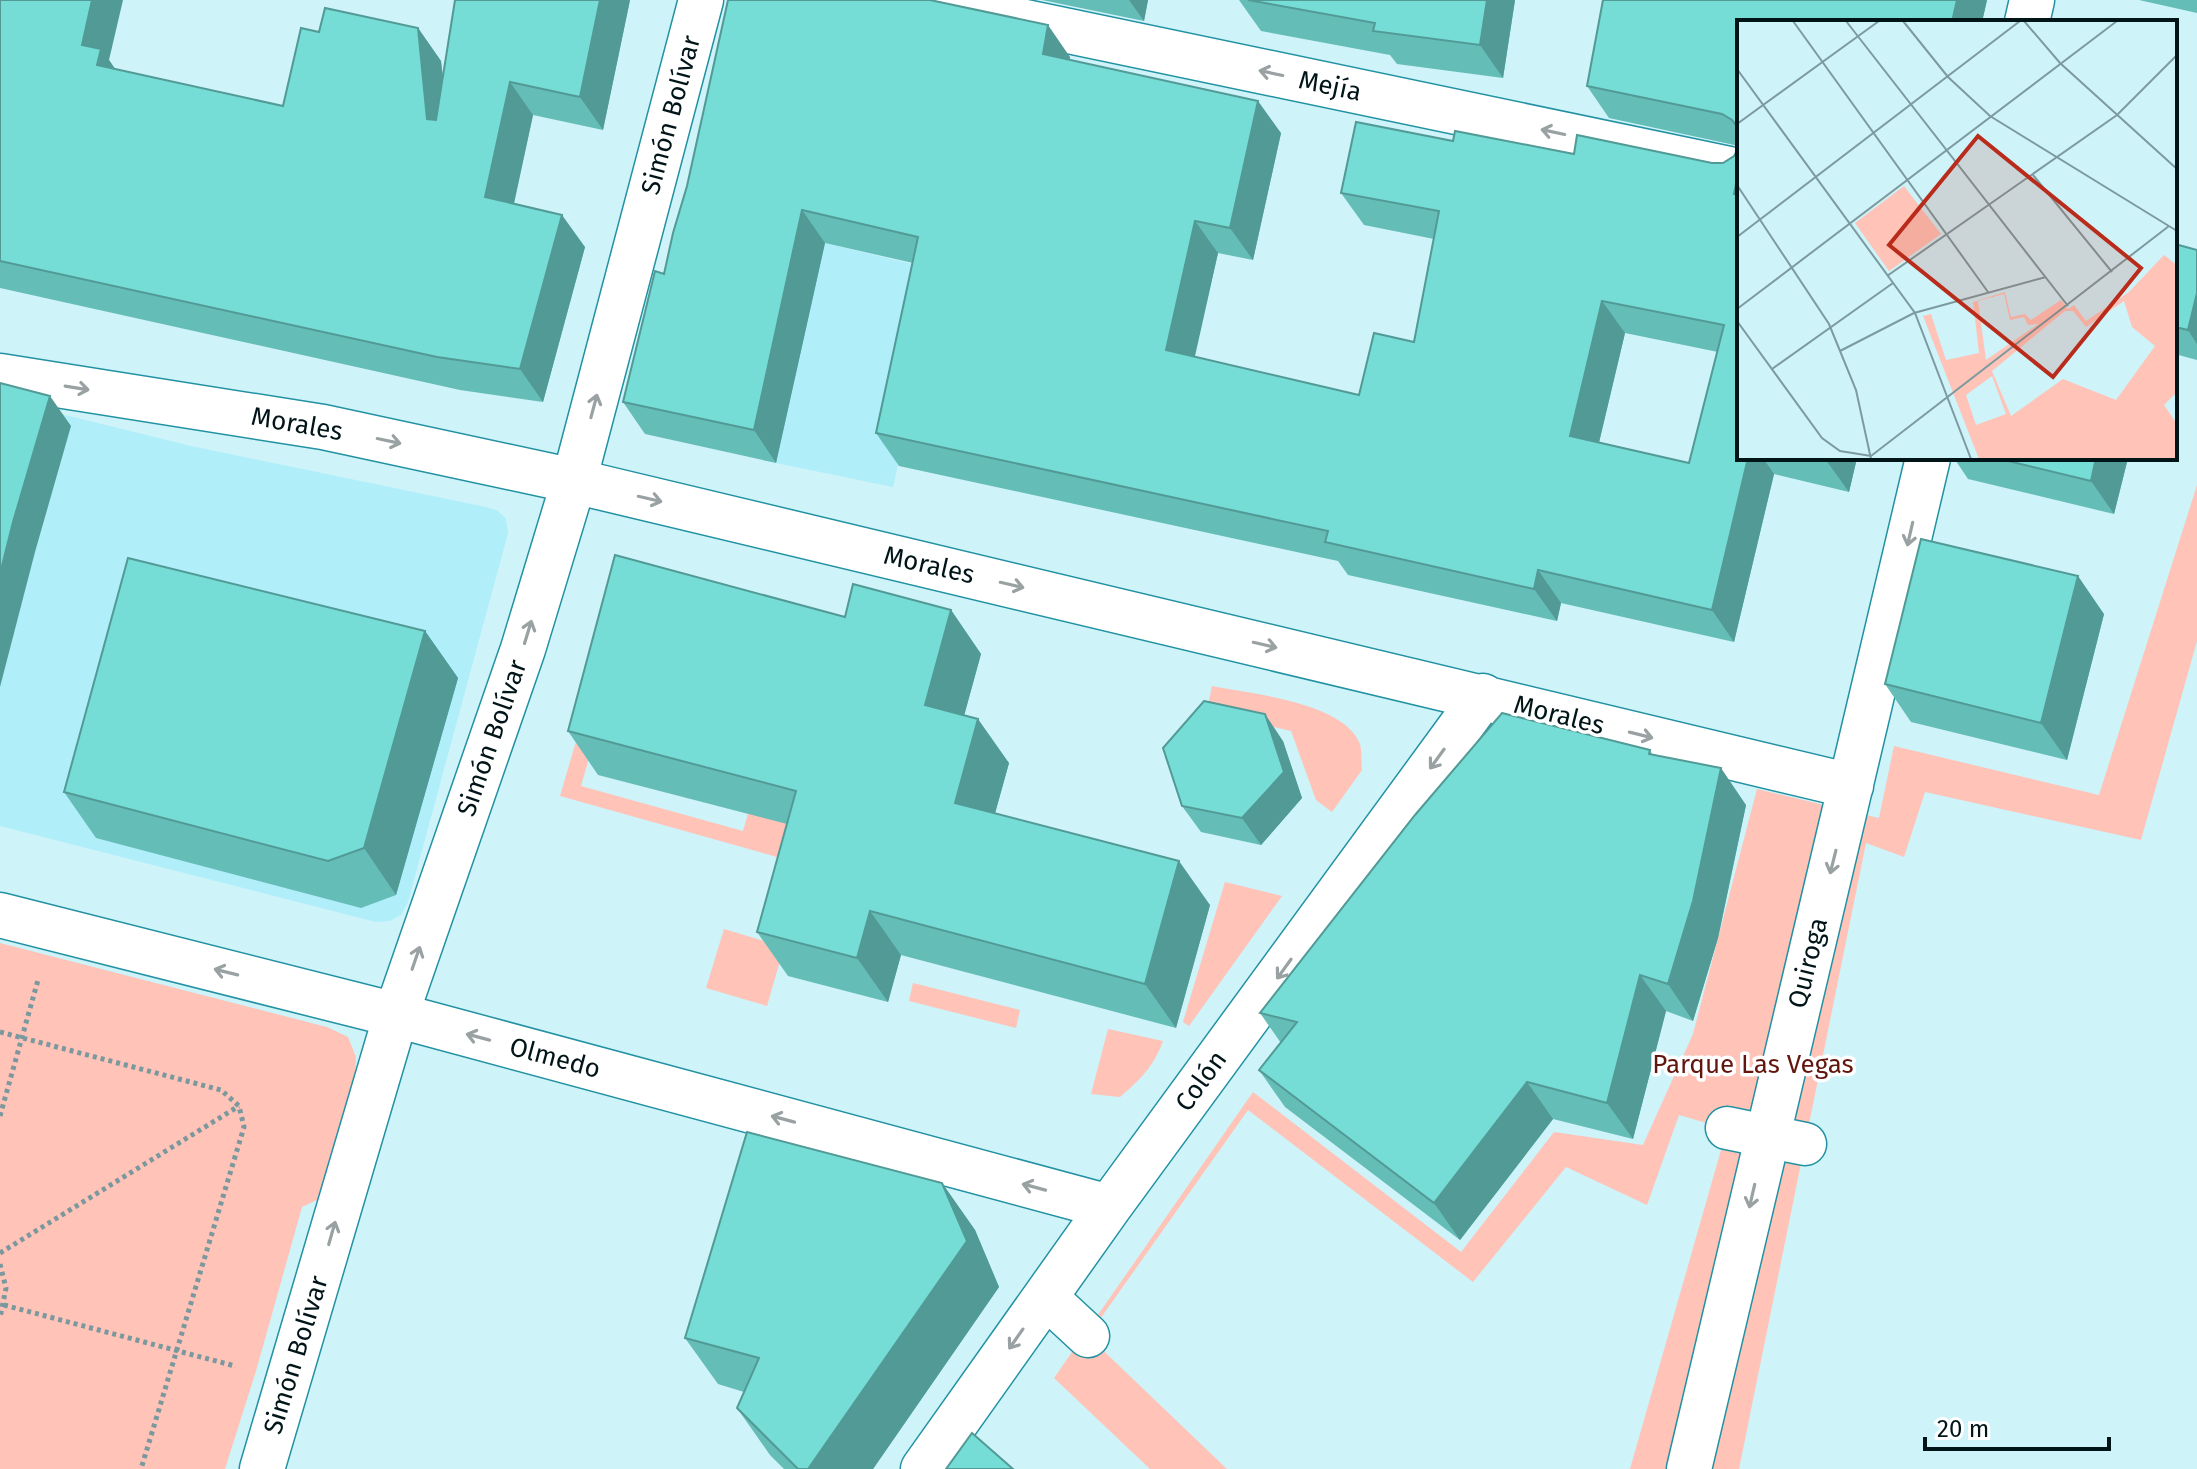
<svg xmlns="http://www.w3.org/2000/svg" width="2197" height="1469" font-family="'Fira Sans',sans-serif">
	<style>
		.built { fill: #b0eefa }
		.green { fill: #ffc3b8 }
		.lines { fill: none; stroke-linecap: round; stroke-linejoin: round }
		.pedestrian-casing { stroke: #2292a3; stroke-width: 45 }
		.minor-casing { stroke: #2292a3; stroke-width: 47 }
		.path { stroke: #7a989d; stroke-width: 5; stroke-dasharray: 4 4; stroke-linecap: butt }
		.pedestrian { stroke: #fff; stroke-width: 42 }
		.minor { stroke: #fff; stroke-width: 44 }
		.wall { fill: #65bdb8; fill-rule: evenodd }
		.shaded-wall { fill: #529a96 }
		.building { fill: #75dcd6; stroke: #529a96; stroke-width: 2; fill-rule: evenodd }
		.oneway { stroke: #99a1a3 }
		.labels { text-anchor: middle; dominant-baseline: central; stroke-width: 7; stroke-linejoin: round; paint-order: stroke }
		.street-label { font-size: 26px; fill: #011519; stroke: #fff }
		.park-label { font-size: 26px; fill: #61150c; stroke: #fff }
		.inset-road { fill: none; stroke: #7c9a9f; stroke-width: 2 }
		.view { fill: #b92c1c; fill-opacity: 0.15; stroke: #b92c1c; stroke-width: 4 }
		.inset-edge { fill: none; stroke: #011519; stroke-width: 4 }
	</style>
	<rect width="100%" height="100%" fill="#cef3f9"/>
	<!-- built -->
	<path class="built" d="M825 243 941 271 893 487 776 463Z
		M0 399 191 446 486 507 498 511 506 519 508 533 408 902 401 915 390 921 376 922 0 826Z"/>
	<!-- green -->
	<path class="green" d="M2197 485V641L2141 840 1925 792 1904 857 1866 843 1739 1469H1630L1727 1129 1679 1115 1647 1205 1566 1167 1473 1282 1248 1110 1088 1336 1227 1469H1150L1054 1378 1253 1092 1461 1252 1554 1132 1643 1145 1693 1034 1757 789 1879 818 1894 746 2099 795Z
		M628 564 639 583 581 786 743 831 768 744 809 866 560 796Z
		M1212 686C1251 694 1344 702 1360 744 1362 751 1361 762 1362 770L1332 812 1316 800 1291 731 1207 711Z
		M1225 882 1282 896 1189 1026 1183 1022Z
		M724 929 784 947 767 1006 706 988Z
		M0 943 327 1027 348 1037 356 1057 355 1079 321 1198 302 1207 256 1371 225 1469H0Z
		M913 983 1020 1010 1016 1028 909 1001Z
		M1108 1029 1163 1041C1154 1066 1140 1080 1120 1097L1091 1094Z"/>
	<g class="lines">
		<!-- pedestrian casing -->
		<g class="pedestrian-casing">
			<path id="pedestrian" d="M1727 1128 1805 1144
				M1046 1297 1088 1336"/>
		</g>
		<!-- minor casing -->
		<g class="minor-casing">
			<path id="minor" d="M920 0 1739 171
				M2027 22 2032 0
				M0 376 323 427 574 481 1851 786
				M0 915 396 1015 1109 1207
				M262 1469 396 1015 523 649 574 481 701 0
				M923 1469 1109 1207 1483 696
				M1689 1469 1928 458"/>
		</g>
		<!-- path -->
		<path class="path" d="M0 1032 221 1090 239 1106 244 1127 141 1469
			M0 1116 38 980
			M0 1253 239 1106
			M0 1264 6 1288 0 1318
			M4 1305 235 1366"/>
		<!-- pedestrian -->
		<use href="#pedestrian" class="pedestrian"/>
		<!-- minor -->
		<use href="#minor" class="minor"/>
	</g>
	<!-- wall -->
	<path class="wall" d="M0 0 109 60 115 69 283 106 319 32 418 28 441 61 443 77 630 0 603 130 533 115 514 204 585 247 543 402 460 390 0 288Z
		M1042 0H1148L1144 21Z
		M1239 0H1515L1503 78 1397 64 1390 55 1261 31Z
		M1603 0H1987L1982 22H1739V146L1609 118 1587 86Z
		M2139 0H2197V13Z
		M1070 57V60L1281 133 1253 260 1218 253 1194 357 1359 395 1414 342 1434 239 1364 225 1341 193 1453 141 1574 154 1712 163 1739 458H1857L1849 492 1774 474 1734 642 1561 603 1557 621 1348 575 1338 561 899 466 876 433 913 263 825 243 776 463 645 434 623 402 664 274 687 186ZM1625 333 1718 352 1689 463 1599 442Z
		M2175 244 2197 250V360L2175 354Z
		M1954 458H2128L2114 514 1968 479Z
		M951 610 981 654 964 715 1009 763 995 813 1210 905 1176 1028 901 955 888 1002 788 976 757 932 787 824 598 775 568 731 845 617Z
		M2104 614 2067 760 1911 722 1885 684Z
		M425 631 458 678 396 895 361 908 96 838 64 792Z
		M1283 741 1302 798 1261 845 1201 832 1182 806Z
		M1650 750 1652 754 1746 805 1718 938 1693 1021 1666 1011 1633 1139 1553 1119 1460 1240 1285 1107 1259 1070 1281 1043 1260 1013Z
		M942 1183 975 1230 999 1287 873 1469H784L770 1455 737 1408 744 1392 718 1384 685 1338Z"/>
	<!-- shaded-wall -->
	<path class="shaded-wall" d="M92 0H123L109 60 124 82 105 77 82 45Z
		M600 0H630L603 130 580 97Z
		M1129 0H1148L1144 21Z
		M1487 0H1515L1503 78 1480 45Z
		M1957 0H1987L1982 22H1952Z
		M1048 25 1070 57 1065 87 1043 54Z
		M418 28 441 61 450 152 427 119Z
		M510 82 533 115 508 230 485 197Z
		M1258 101 1281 133 1253 260 1230 228Z
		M1739 169V201L1734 194Z
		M802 210 825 243 776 463 754 430Z
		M562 215 585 247 543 402 520 369Z
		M1195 221 1218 253 1189 383 1166 350Z
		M2197 293V344L2188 330Z
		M1602 301 1625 333 1593 468 1570 436Z
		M50 396 71 426 35 552 0 687V574L13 522Z
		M1748 458H1763L1774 474 1734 642 1712 610Z
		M1826 458H1857L1849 492 1826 460Z
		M2096 458H2128L2114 514 2091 481Z
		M1538 570 1561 603 1557 621 1534 589Z
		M2078 576 2104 614 2067 760 2041 723Z
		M951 610 981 654 955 749 925 705Z
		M425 631 458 678 396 895 364 848Z
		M1265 714 1283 741 1302 798 1261 845 1242 818Z
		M978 719 1009 763 986 846 955 803Z
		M1721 768 1746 805 1718 938 1693 1021 1668 984Z
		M1179 861 1210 905 1176 1028 1145 984Z
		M870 911 901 955 888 1002 857 958Z
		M1640 975 1666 1011 1633 1139 1607 1103Z
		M1527 1082 1553 1119 1460 1240 1434 1203Z
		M942 1183 975 1230 999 1287 873 1469H808Z"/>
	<!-- building -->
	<path class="building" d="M0 0H92L82 45 101 49 97 65 283 106 301 28 319 32 325 8 418 28 427 119 436 120 455 0H600L580 97 510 82 485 197 562 215 520 369 437 357 0 261Z
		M728 0H930L1048 25 1043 54 1258 101 1230 228 1195 221 1166 350 1359 395 1374 333 1414 342 1439 211 1341 193 1356 122 1453 141 1455 131 1574 154 1577 135 1712 163H1723L1734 156 1739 147V169L1734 194 1739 195V458H1748L1712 610 1538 570 1534 589 1325 542 1328 531 876 433 918 237 802 210 754 430 623 402 655 271 664 274 673 233 687 186ZM1602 301 1724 325 1689 463 1570 436Z
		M1248 0H1487L1480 45 1373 31 1375 23Z
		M1603 0H1957L1952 22H1739V129L1732 120 1722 114 1587 86Z
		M2175 244 2197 250V293L2188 330 2175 327Z
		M0 383 50 396 13 522 0 574Z
		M1996 458H2096L2091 481Z
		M1921 539 2078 576 2041 723 1885 684Z
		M615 555 845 617 853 584 951 610 925 705 978 719 955 803 1179 861 1145 984 870 911 857 958 757 932 796 791 568 731Z
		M128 558 425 631 364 848 328 861 64 792Z
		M1204 701 1265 714 1284 772 1242 818 1182 806 1163 748Z
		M1502 713 1650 750 1649 754 1721 768 1693 901 1668 984 1640 975 1607 1103 1527 1082 1434 1203 1259 1070 1297 1022 1260 1013 1415 815Z
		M747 1132 942 1183 967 1241 808 1469H798L737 1408 759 1358 685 1338Z
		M972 1433 1013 1469H946Z"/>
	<!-- one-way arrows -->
	<defs><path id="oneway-shaft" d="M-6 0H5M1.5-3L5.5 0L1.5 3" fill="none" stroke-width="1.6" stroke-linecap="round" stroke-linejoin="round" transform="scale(2)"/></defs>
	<g class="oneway">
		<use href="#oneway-shaft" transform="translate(1271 73) rotate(-168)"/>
		<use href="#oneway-shaft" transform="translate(1553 132) rotate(-168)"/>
		<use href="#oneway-shaft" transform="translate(77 388) rotate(9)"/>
		<use href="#oneway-shaft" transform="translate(594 406) rotate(-75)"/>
		<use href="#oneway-shaft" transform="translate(389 441) rotate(12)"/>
		<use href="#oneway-shaft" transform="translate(650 499) rotate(13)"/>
		<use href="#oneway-shaft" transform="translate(1910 534) rotate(103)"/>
		<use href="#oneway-shaft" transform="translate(1012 585) rotate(13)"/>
		<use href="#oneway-shaft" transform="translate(528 632) rotate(-73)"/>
		<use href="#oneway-shaft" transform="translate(1265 645) rotate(13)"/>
		<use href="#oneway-shaft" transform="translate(1641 735) rotate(14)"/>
		<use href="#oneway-shaft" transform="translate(1437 759) rotate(126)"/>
		<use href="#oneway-shaft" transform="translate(1833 862) rotate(104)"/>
		<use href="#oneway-shaft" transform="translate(416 958) rotate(-71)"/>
		<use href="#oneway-shaft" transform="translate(1284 969) rotate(126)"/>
		<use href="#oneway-shaft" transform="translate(226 972) rotate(-166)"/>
		<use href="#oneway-shaft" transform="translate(478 1037) rotate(-165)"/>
		<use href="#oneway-shaft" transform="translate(783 1119) rotate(-165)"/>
		<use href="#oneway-shaft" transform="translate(1034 1187) rotate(-165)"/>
		<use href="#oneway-shaft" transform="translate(1752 1196) rotate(103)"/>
		<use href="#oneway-shaft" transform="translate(332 1233) rotate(-74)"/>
		<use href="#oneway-shaft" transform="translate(1016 1339) rotate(125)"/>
	</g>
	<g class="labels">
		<!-- street labels -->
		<g class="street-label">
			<text transform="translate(1330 86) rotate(12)">Mejía</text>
			<text transform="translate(671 115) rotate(-75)">Simón Bolívar</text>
			<text transform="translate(297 424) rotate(10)">Morales</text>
			<text transform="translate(929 565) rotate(13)">Morales</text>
			<text transform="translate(1559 715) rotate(14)">Morales</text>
			<text transform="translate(492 738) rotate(-71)">Simón Bolívar</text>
			<text transform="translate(1808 963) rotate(-76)">Quiroga</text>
			<text transform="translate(555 1058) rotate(15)">Olmedo</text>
			<text transform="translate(1201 1081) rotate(-54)">Colón</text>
			<text transform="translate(296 1355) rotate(-73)">Simón Bolívar</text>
		</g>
		<!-- park labels -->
		<g class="park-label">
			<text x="1753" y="1064">Parque Las Vegas</text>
		</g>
	</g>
	<!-- overview -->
	<g transform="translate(1737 20)">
		<rect width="440" height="440" fill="#cef3f9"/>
		<path d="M167 166 204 214 152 251 118 203ZM427 235 440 245V372L427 385 440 404V439H242L186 296 194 294 209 340 242 333 236 282 268 272 274 297 288 294 294 300 324 280 331 289 337 285 349 301 392 272ZM267 274 273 300 287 297 291 305 301 304 249 340 241 281ZM387 281 395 307 418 326 379 380 326 359 274 396 255 351 328 291H336L349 307ZM255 356 269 394 239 405 229 375Z" fill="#ffc3b8" fill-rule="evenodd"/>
		<path class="inset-road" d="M56 1 251 272M109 1 331 286M166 1 211 57 253 96 440 211M287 1 323 43 440 149M0 49 178 293 234 439M0 104 142 1M296 155 375 252M0 165 92 304 119 370 134 439M0 217 283 1M150 256 380 95 440 35M0 289 380 1M0 301 85 418 103 431 134 436 432 206M103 331 177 293 309 257M35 349 156 263"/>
		<path class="view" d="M241 116 404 248 316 357 152 225Z"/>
		<rect width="440" height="440" class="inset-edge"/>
	</g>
	<!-- scale -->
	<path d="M1925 1437v12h184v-12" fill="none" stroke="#011519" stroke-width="4"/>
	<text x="1937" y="1437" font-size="24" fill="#011519" stroke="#ffffff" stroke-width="6" paint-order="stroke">20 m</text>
</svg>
